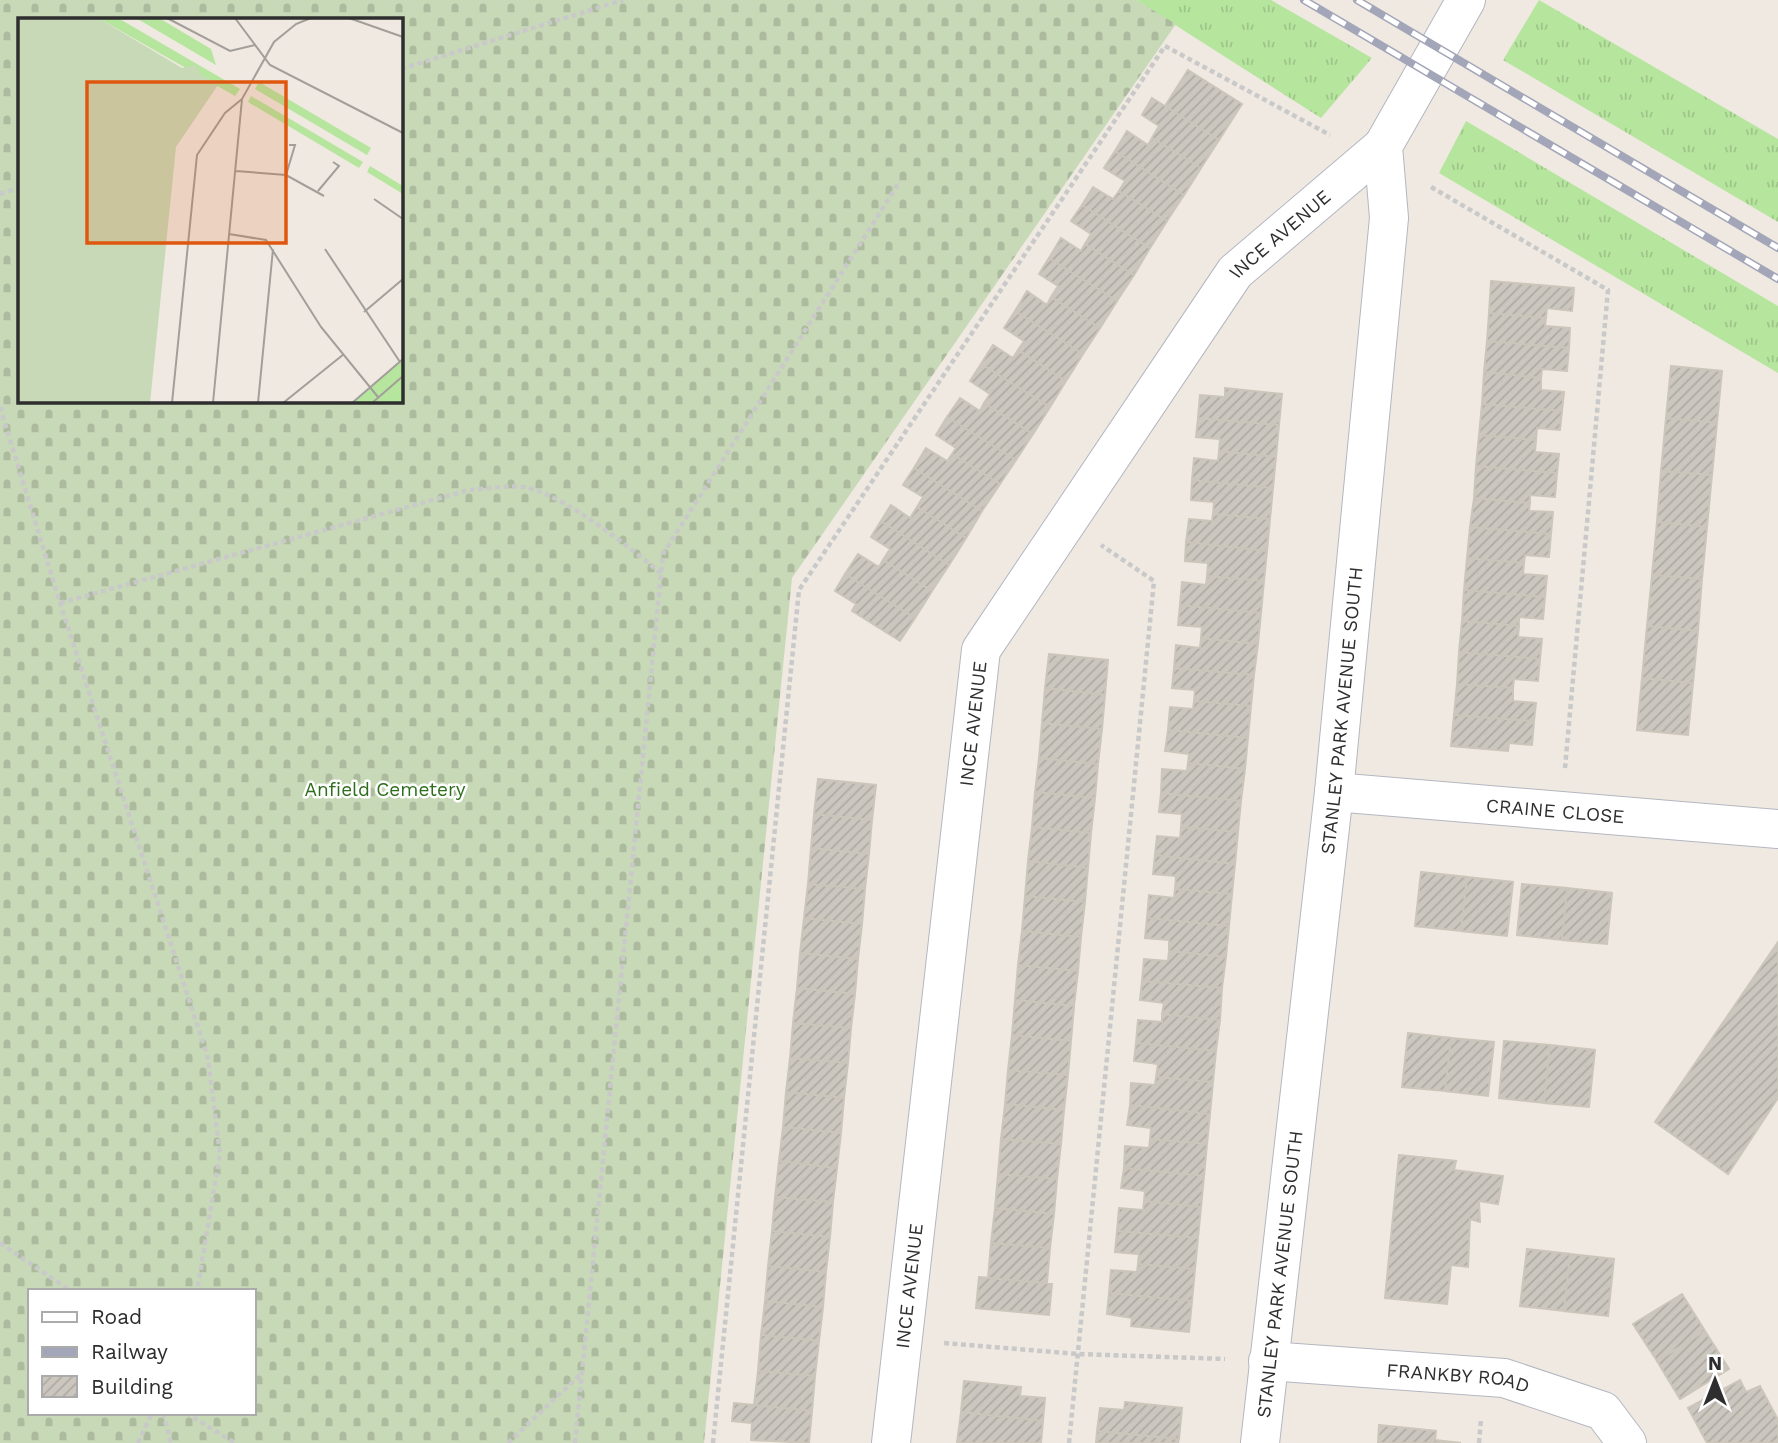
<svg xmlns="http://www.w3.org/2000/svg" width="1778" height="1443" font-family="'Work Sans',sans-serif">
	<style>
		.grass { fill: url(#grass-tufts) }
		.cemetery { fill: url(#cemetery-stones); fill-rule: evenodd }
		.building { fill: url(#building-hatch); stroke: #cbc5ba; stroke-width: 2 }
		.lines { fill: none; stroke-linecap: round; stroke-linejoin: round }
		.minor-casing { stroke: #b4b7c1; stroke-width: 40 }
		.path { stroke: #c9c9c9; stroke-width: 4.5; stroke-dasharray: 5 3.5; stroke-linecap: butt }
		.minor { stroke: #fff; stroke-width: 38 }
		.rail-casing { stroke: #a3a6b8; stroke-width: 8 }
		.rail { stroke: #fff; stroke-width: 5; stroke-dasharray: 16; stroke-linecap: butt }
		.labels { text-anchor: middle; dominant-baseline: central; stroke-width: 5; stroke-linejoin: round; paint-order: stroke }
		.street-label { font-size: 19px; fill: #2e2e2e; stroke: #fff }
		.park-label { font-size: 19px; fill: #2c6e1b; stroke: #fff }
		.inset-road { fill: none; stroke: #a29e99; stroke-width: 2 }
		.view { fill: #df570e; fill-opacity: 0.15; stroke: #df570e; stroke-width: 3.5 }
		.inset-edge { fill: none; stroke: #2e2e2e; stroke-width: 3.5 }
	</style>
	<defs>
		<pattern id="grass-tufts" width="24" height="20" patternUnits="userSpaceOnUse" patternTransform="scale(1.75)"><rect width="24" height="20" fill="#b6e59e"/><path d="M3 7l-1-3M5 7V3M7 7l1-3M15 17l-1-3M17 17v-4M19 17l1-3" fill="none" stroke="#9dc588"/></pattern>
		<pattern id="cemetery-stones" width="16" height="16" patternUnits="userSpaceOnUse" patternTransform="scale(1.75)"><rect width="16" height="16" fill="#c8d9b8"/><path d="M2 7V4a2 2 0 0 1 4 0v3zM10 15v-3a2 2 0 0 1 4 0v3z" fill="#acbb9e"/></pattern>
		<pattern id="building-hatch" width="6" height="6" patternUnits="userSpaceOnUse" patternTransform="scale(1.75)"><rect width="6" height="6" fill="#cbc7bf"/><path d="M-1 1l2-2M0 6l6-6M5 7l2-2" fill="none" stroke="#afaba4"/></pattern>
	</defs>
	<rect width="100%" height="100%" fill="#efe9e1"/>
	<!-- grass -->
	<path class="grass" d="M1136 0H1271L1372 58 1321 118Z
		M1539 0 1778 139V222L1503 60Z
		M1466 121 1778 306V373L1439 173Z"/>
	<!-- cemetery -->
	<path class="cemetery" d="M0 0H1136L1176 24 792 578 704 1443H0ZM19 19H401V401H19ZM30 1291H254V1413H30Z"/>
	<!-- building -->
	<path class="building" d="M1188 70 1242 104 1219 140 1165 106Z
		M1152 98 1219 140 1201 168 1152 138 1159 126 1142 115Z
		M1127 131 1148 145 1152 138 1201 168 1184 195 1115 151Z
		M1115 151 1184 195 1167 221 1119 191 1125 181 1104 168Z
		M1093 187 1113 199 1119 191 1167 221 1150 248 1082 205Z
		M1082 205 1150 248 1134 275 1085 244 1091 234 1071 221Z
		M1061 238 1081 251 1085 244 1134 275 1117 301 1049 258Z
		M1049 258 1117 301 1100 328 1051 297 1058 286 1039 274Z
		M1491 281 1574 288 1572 311 1547 308 1546 318 1489 313Z
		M1027 291 1047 305 1051 297 1100 328 1083 354 1015 311Z
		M1015 311 1083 354 1066 381 1018 350 1024 341 1004 328Z
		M1489 313 1546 318 1545 326 1570 328 1569 348 1487 341Z
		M1487 341 1569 348 1567 371 1542 369 1541 378 1484 372Z
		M993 345 1013 358 1018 350 1066 381 1050 407 981 364Z
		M981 364 1050 407 1033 434 984 403 990 394 970 381Z
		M1671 366 1722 371 1717 423 1666 418Z
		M1484 372 1541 378V390L1564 392 1562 411 1482 404Z
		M1225 388 1282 394 1279 425 1198 418 1200 395 1225 397Z
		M960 398 980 411 984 403 1033 434 1016 460 947 417Z
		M1482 404 1562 411 1560 430 1537 428 1536 440 1479 435Z
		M947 417 1016 460 1000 484 952 454 956 448 936 435Z
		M1198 418 1279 425 1276 457 1219 451 1220 439 1196 437Z
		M1666 418 1717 423 1712 475 1661 471Z
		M1479 435 1536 440 1535 452 1559 454 1557 473 1476 466Z
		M926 448 947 461 952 454 1000 484 982 511 914 468Z
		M1219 451 1276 457 1273 488 1192 480 1194 458 1218 461Z
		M1476 466 1557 473 1555 497 1530 495V503L1474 498Z
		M914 468 982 511 966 538 917 507 923 497 903 485Z
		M1661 471 1712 475 1707 527 1657 522Z
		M1192 480 1273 488 1270 519 1213 514 1214 502 1191 500Z
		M1474 498 1530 503 1529 511 1553 512 1551 534 1470 527Z
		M891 505 910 518 917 507 966 538 949 565 881 521Z
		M1213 514 1270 519 1267 551 1186 542 1189 519 1212 521Z
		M881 521 949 565 932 591 883 560 890 549 871 537Z
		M1657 522 1707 527 1702 579 1652 575Z
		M1470 527 1551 534 1549 557 1525 555 1524 563 1467 558Z
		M1186 542 1267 551 1264 581 1207 576 1208 563 1185 561Z
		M858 554 879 567 883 560 932 591 915 618 845 574Z
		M1467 558 1524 563 1523 574 1547 576 1545 597 1464 590Z
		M845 574 915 618 900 641 852 611 856 604 835 591Z
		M1652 575 1702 579 1698 631 1647 626Z
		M1207 576 1264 581 1261 613 1180 605 1182 582 1206 585Z
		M1464 590 1545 597 1543 619 1519 617V626L1462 621Z
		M1180 605 1261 613 1258 644 1201 638 1202 627 1178 625Z
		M1462 621 1519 626 1518 637 1542 639 1540 659 1459 652Z
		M1647 626 1698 631 1693 683 1642 678Z
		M1201 638 1258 644 1254 675 1174 668 1176 645 1200 648Z
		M1459 652 1540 659 1538 681 1514 679 1513 688 1457 684Z
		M1049 654 1108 660 1105 695 1045 688Z
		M1174 668 1254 675 1251 706 1194 701 1195 690 1172 688Z
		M1642 678 1693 683 1688 735 1637 730Z
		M1457 684 1513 688V701L1536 703 1534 721 1454 715Z
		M1045 688 1105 695 1102 729 1042 723Z
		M1194 701 1251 706 1248 738 1168 730 1170 707 1193 709Z
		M1454 715 1534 721 1532 745 1509 743 1508 751 1451 746Z
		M1042 723 1102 729 1098 764 1039 758Z
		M1168 730 1248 738 1245 769 1188 763 1189 754 1165 751Z
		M1039 758 1098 764 1095 798 1035 792Z
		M1188 763 1245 769 1241 801 1161 793 1162 769 1187 771Z
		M818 779 876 785 872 820 814 814Z
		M1035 792 1095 798 1091 833 1032 827Z
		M1161 793 1241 801 1238 832 1181 827 1182 814 1159 812Z
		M814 814 872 820 869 854 811 848Z
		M1032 827 1091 833 1088 868 1028 861Z
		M1181 827 1238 832 1235 864 1155 855 1157 836 1180 838Z
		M811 848 869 854 865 889 808 884Z
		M1155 855 1235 864 1232 894 1175 889 1176 876 1153 874Z
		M1028 861 1088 868 1085 902 1025 896Z
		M1421 872 1467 877 1461 931 1415 926Z
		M1467 877 1513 882 1507 936 1461 931Z
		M808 884 865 889 862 924 804 918Z
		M1522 884 1567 888 1562 940 1517 935Z
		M1567 888 1612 893 1607 944 1562 940Z
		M1175 889 1232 894 1229 926 1147 918 1149 895 1174 898Z
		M1025 896 1085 902 1081 937 1022 931Z
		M804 918 862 924 858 959 800 953Z
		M1147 918 1229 926 1226 957 1169 951V940L1145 938Z
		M1022 931 1081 937 1078 971 1018 965Z
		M1778 942V1098L1728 1174 1655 1122Z
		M1169 951 1226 957 1222 988 1142 981 1144 959 1168 961Z
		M800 953 858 959 855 994 797 988Z
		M1018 965 1078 971 1074 1006 1015 1000Z
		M1142 981 1222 988 1220 1020 1162 1014 1164 1003 1140 1000Z
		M797 988 855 994 851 1028 793 1023Z
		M1015 1000 1074 1006 1071 1041 1012 1035Z
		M1162 1014 1220 1020 1216 1051 1136 1043 1138 1020 1162 1022Z
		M793 1023 851 1028 848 1063 790 1058Z
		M1408 1033 1451 1038 1445 1091 1402 1087Z
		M1012 1035 1071 1041 1068 1075 1008 1070Z
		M1451 1038 1494 1042 1488 1096 1445 1091Z
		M1504 1041 1550 1045 1544 1103 1499 1098Z
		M1136 1043 1216 1051 1213 1082 1156 1077 1158 1064 1134 1061Z
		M1550 1045 1595 1050 1589 1107 1544 1103Z
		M790 1058 848 1063 844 1098 786 1092Z
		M1008 1070 1068 1075 1064 1110 1005 1104Z
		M1156 1077 1213 1082 1210 1114 1130 1105 1131 1083 1155 1085Z
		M786 1092 844 1098 841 1133 783 1127Z
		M1005 1104 1064 1110 1061 1144 1001 1139Z
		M1130 1105 1210 1114 1207 1144 1150 1139 1151 1128 1127 1125Z
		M783 1127 841 1133 837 1168 779 1161Z
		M1001 1139 1061 1144 1057 1179 998 1174Z
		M1150 1139 1207 1144 1204 1176 1124 1168 1125 1146 1149 1148Z
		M1399 1155 1456 1161 1454 1170 1503 1176 1498 1204 1479 1201 1480 1222 1470 1219 1468 1267 1451 1265 1447 1304 1385 1298Z
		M779 1161 837 1168 833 1202 775 1197Z
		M1124 1168 1204 1176 1201 1207 1144 1201 1145 1191 1121 1188Z
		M998 1174 1057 1179 1054 1214 995 1208Z
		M775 1197 833 1202 830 1237 772 1231Z
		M1144 1201 1201 1207 1198 1238 1117 1231 1119 1208 1143 1210Z
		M995 1208 1054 1214 1050 1248 991 1243Z
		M772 1231 830 1237 826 1272 768 1266Z
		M1117 1231 1198 1238 1195 1269 1138 1264 1139 1254 1115 1252Z
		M991 1243 1050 1248 1047 1283 988 1278Z
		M1527 1249 1570 1254 1564 1311 1520 1306Z
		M1570 1254 1614 1259 1608 1316 1564 1311Z
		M1138 1264 1195 1269 1192 1301 1109 1293 1111 1270 1137 1272Z
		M768 1266 826 1272 823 1307 765 1301Z
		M979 1277 1052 1284 1049 1315 976 1308Z
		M1109 1293 1192 1301 1189 1332 1131 1326 1132 1318 1107 1314Z
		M1682 1294 1705 1331 1657 1361 1633 1324Z
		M765 1301 823 1307 819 1341 761 1335Z
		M1705 1331 1729 1369 1680 1399 1657 1361Z
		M761 1335 819 1341 815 1376 758 1371Z
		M758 1371 815 1376 812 1411 754 1405Z
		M1740 1380 1746 1392 1760 1386 1778 1420V1443H1707L1688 1408Z
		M964 1381 1021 1387 1020 1396 1045 1398 1043 1421 961 1412Z
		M1125 1402 1182 1408 1179 1439 1097 1431 1100 1408 1124 1410Z
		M734 1403 812 1411 809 1443 751 1440 752 1423 732 1421Z
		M961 1412 1043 1421 1041 1443H957Z
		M1379 1425 1436 1431 1435 1440 1461 1443H1378Z
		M1097 1431 1179 1439 1178 1443H1096Z"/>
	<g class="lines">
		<!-- minor casing -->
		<g class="minor-casing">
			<g id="minor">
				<path id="s1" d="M1334 792 1778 829"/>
				<path id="s2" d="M1268 1361 1504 1378 1603 1411 1627 1443"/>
				<path id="s3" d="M891 1443 981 650 1235 272 1383 146"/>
				<path id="s4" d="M1260 1443 1334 792 1389 218 1383 146 1466 0"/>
			</g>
		</g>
		<!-- path -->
		<path class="path" d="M401 69 623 0
			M1431 187 1608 290 1565 768
			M0 194 19 188
			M0 407 60 603 208 1058 220 1154 197 1291
			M60 603 469 490C487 489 512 484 529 488 569 499 629 547 662 574
			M0 1243 71 1291
			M944 1343 1078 1354 1225 1359
			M163 1413 171 1443
			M186 1413 235 1443
			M138 1443 152 1413
			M508 1443 581 1374
			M575 1443 663 554 900 181
			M713 1443 799 590 1165 46 1330 135
			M1069 1443 1154 581 1101 545
			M1479 1443 1481 1419"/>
		<!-- minor -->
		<use href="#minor" class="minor"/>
		<!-- rail casing -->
		<g class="rail-casing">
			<path id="rail" d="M1304 0 1778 279
				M1357 0 1778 248"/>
		</g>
		<!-- rail -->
		<use href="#rail" class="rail"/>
	</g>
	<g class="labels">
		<!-- street labels -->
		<g class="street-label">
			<text stroke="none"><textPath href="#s3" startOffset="1312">INCE AVENUE</textPath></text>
			<text stroke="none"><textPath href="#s4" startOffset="737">STANLEY PARK AVENUE SOUTH</textPath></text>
			<text stroke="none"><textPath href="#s3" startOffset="724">INCE AVENUE</textPath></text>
			<text stroke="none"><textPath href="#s1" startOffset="222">CRAINE CLOSE</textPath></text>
			<text stroke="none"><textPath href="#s4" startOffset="170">STANLEY PARK AVENUE SOUTH</textPath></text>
			<text stroke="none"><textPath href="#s3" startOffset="158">INCE AVENUE</textPath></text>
			<text stroke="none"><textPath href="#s2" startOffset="191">FRANKBY ROAD</textPath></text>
		</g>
		<!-- park labels -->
		<g class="park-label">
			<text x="385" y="789">Anfield Cemetery</text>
		</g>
	</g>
	<!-- overview -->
	<g transform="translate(18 18)">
		<rect width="385" height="385" fill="#efe9e1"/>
		<path d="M80 0H100L222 71 217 78ZM118 0H141L193 31 198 47ZM241 64 353 130 349 137 237 71ZM233 78 345 144 341 150 230 84ZM352 148 385 168V176L349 154ZM385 341V358L354 385H334Z" fill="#b6e59e"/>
		<path d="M0 0H80L164 50 179 47 182 56 200 67 158 129 132 385H0Z" fill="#c8d9b8"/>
		<path d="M385 358V385H354Z" fill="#b6e59e"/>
		<path class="inset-road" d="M149 0 212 33 237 27M217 0 252 47 385 115M331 0 385 19M218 153 268 157 306 178M268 157 277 127H271M300 173 321 148 315 144M356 181 385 201M211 216 248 222 303 309 360 379M307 231 382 344M346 294 385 261M154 385 179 137 207 95 224 81M195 385 224 81 256 24 278 6 293 0M240 385 255 231M265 385 326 336M334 385 385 341M354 385 385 358"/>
		<path class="view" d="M69 64H268V225H69Z"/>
		<rect width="385" height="385" class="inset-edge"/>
	</g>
	<!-- legend -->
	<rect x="28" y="1289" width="228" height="126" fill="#ffffff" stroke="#ababab" stroke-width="2"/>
	<rect x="42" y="1312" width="35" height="10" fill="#ffffff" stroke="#ababab" stroke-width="2"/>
	<text x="91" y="1324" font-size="21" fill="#2e2e2e">Road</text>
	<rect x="42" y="1347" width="35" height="10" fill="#a3a6b8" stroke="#ababab" stroke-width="2"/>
	<text x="91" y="1359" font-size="21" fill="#2e2e2e">Railway</text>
	<rect x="42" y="1376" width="35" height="21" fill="url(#building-hatch)" stroke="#ababab" stroke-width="2"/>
	<text x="91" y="1394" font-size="21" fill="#2e2e2e">Building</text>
	<!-- north arrow -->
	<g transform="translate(1715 1380)" stroke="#ffffff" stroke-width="5" paint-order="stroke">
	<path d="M0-5L12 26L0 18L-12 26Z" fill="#2e2e2e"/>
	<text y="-10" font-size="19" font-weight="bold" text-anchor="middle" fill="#2e2e2e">N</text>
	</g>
</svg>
